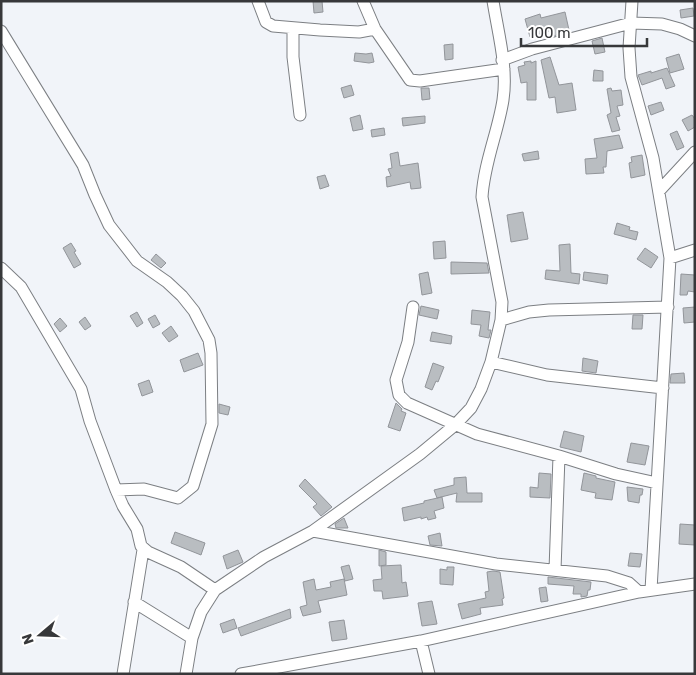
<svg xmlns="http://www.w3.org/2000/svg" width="696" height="675" font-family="Rubik,sans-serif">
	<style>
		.building { fill: #b9bdc1; stroke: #92959a }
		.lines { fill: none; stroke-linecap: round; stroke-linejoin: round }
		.minor-casing { stroke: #7c7f83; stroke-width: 13 }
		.minor { stroke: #fff; stroke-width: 11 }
	</style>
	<rect width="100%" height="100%" fill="#f1f4f9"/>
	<!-- building -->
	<path class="building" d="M313 1H322L323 12 314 13Z
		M693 8 694 16 681 18 680 10Z
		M565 12 569 30 554 36 552 30 530 37 525 19 540 14 541 18Z
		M602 38 605 52 595 54 592 41Z
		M453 44V59L445 60 444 45Z
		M355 53 366 54 372 53 374 62 369 63 354 61Z
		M679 54 684 69 670 73 666 58Z
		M550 57 559 85 572 83 576 110 557 113 555 97 549 98 541 60Z
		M531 61V63L536 61V100H527V82L521 83 518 67 525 65 524 62Z
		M667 68 675 86 666 89 662 78 642 85 638 75 651 71V73Z
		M594 70 603 71V81H593Z
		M351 85 354 95 344 98 341 88Z
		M421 88H429L430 99 422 100Z
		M611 88 612 91 621 90 623 105 617 106 620 116 616 117 620 130 612 132 607 115 611 113 607 89Z
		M661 102 664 110 651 115 648 106Z
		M360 115 363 129 353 131 350 118Z
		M692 115 695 119V127L688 131 682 120Z
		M425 116V123L403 126 402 118Z
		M384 128 385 135 372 137 371 130Z
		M677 131 684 147 677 150 670 134Z
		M619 135 623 148 607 151 606 167H603L604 173 586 174 585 159 597 158 594 139Z
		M538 151 539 159 524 161 522 154Z
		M398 152 400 166 418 163 421 188 411 189 410 182 387 187 386 177 391 176 388 169 392 168 390 154Z
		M642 155 645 175 631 178 629 163 632 162 631 157Z
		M325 175 329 186 320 189 317 177Z
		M523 212 528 239 511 242 507 215Z
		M617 223 630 227 629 230 638 232 636 240 614 234Z
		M445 241 446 258 434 259 433 242Z
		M71 243 76 251 74 252 81 264 74 268 63 248Z
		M570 244 571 273 580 274 579 284 545 279 546 270 560 271 559 245Z
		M645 248 658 257 651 268 637 259Z
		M156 254 166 263 161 268 151 260Z
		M451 262 487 263 489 273 451 274Z
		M428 272 432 293 422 295 419 274Z
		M584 272 608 275 607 284 583 280Z
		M681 274 695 275V292L688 291 687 295H680Z
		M421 306 439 310 437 319 419 315Z
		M695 307V322L684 323 683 308Z
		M472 310 490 312 488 330H491L489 338 479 336 481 325 471 324Z
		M137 312 143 323 137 327 130 316Z
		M155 315 160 324 153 328 148 319Z
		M633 315H643L642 329H632Z
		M85 317 91 326 85 330 79 322Z
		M60 318 67 326 60 332 54 324Z
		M171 326 178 336 169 342 162 333Z
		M432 332 452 336 451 344 430 341Z
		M198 353 203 365 184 372 180 360Z
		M583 358 598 361 596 373 582 371Z
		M433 363 444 367 438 382 436 381 432 390 425 387Z
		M684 373 685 383H670L671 374Z
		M149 380 153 392 142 396 138 384Z
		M396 403 402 409 401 411 406 413 400 431 388 427Z
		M219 404 230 407 228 415 219 413Z
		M564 431 584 436 581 452 560 447Z
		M631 443 649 446 645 465 627 462Z
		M539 473 551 474 550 498 530 497V487L538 488Z
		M584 473 596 476V478L615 482 612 500 595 498 596 493 581 490Z
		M466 477 467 493H482V502H456L457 493 437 498 434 490 454 485V478Z
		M305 479 332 507 321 516 313 507 317 504 299 486Z
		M627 487 643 489 642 495H640L639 503 628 501Z
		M442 497 444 508 434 511 436 518 428 520 427 517 421 519V517L404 521 402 508 424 503V501Z
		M344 518 348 528H336L335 524Z
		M680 524 695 525V545L679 544Z
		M175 532 205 543 201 555 171 543Z
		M440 533 442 546 430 545 428 536Z
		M238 550 243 562 227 569 223 556Z
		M379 550 386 552V565L379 566Z
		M630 553 642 554 640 567 628 566Z
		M349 565 353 579 345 581 341 567Z
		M401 565 402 583 406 582 408 596 383 599 382 591H374L373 580 382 579 381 566Z
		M447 567H454L453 585 440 584V569L447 570Z
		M493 571 500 572 504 598 502 599 503 605 480 608 481 614 462 619 458 604 486 598 485 592 489 591 487 572Z
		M548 577 591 582 590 590H588L587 596 581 597V594H573L574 586 548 584Z
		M314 579 316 590 331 587 330 582 344 579 347 595 318 601 321 612 303 616 300 607 307 605 303 582Z
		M546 587 548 601 541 602 539 588Z
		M432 601 437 624 422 626 418 603Z
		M290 609 291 618 241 636 238 628Z
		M234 619 237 628 223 633 220 624Z
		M344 620 347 639 332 641 329 622Z"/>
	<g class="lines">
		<!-- minor casing -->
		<g class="minor-casing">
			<path id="minor" d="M258 1 266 22 273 26 320 30 359 32 375 29
				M363 1 375 29 410 80 420 81 504 69
				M632 1 629 48 631 77 653 158 670 258 651 590
				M293 29V57L300 115
				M1 31 83 165 95 195 109 225 137 261 167 282 182 296 194 311 209 340 211 353 212 424 193 486 178 498 144 489 116 490
				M502 60 532 49 631 23 662 24 680 29 695 36
				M659 191 695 152
				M670 258 695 250
				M1 268 21 287 81 389 90 421 116 490 123 506 137 529 141 546 148 552 181 567 215 590
				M413 307 408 342 396 380 399 395 407 403 477 434 559 456 616 474 657 483
				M501 320 529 312 549 310 668 307
				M491 362 547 375 663 388
				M313 531 496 564 607 576 629 583 639 592
				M555 570 559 456
				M134 602 192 638
				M421 641 429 674
				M123 674 143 550
				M186 674 192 638 201 612 215 590 264 557 313 531 420 454 455 425 471 408 481 389 491 362 501 320 502 302 482 197C484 163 498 132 503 100 508 68 498 33 493 1
				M241 674 421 641 639 592 695 584"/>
		</g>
		<!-- minor -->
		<use href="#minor" class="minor"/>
	</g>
	<!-- border -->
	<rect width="696" height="675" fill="none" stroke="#37383a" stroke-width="5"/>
	<!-- north arrow -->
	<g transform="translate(40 635) rotate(251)" stroke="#ffffff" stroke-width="4" paint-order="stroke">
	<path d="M0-4L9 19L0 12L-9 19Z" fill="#37383a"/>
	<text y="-8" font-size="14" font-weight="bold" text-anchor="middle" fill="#37383a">N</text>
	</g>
	<!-- scale -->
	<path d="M521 38v8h126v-8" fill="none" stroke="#37383a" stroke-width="2.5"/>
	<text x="528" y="38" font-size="15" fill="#37383a" stroke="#ffffff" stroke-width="4" paint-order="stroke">100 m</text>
</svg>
